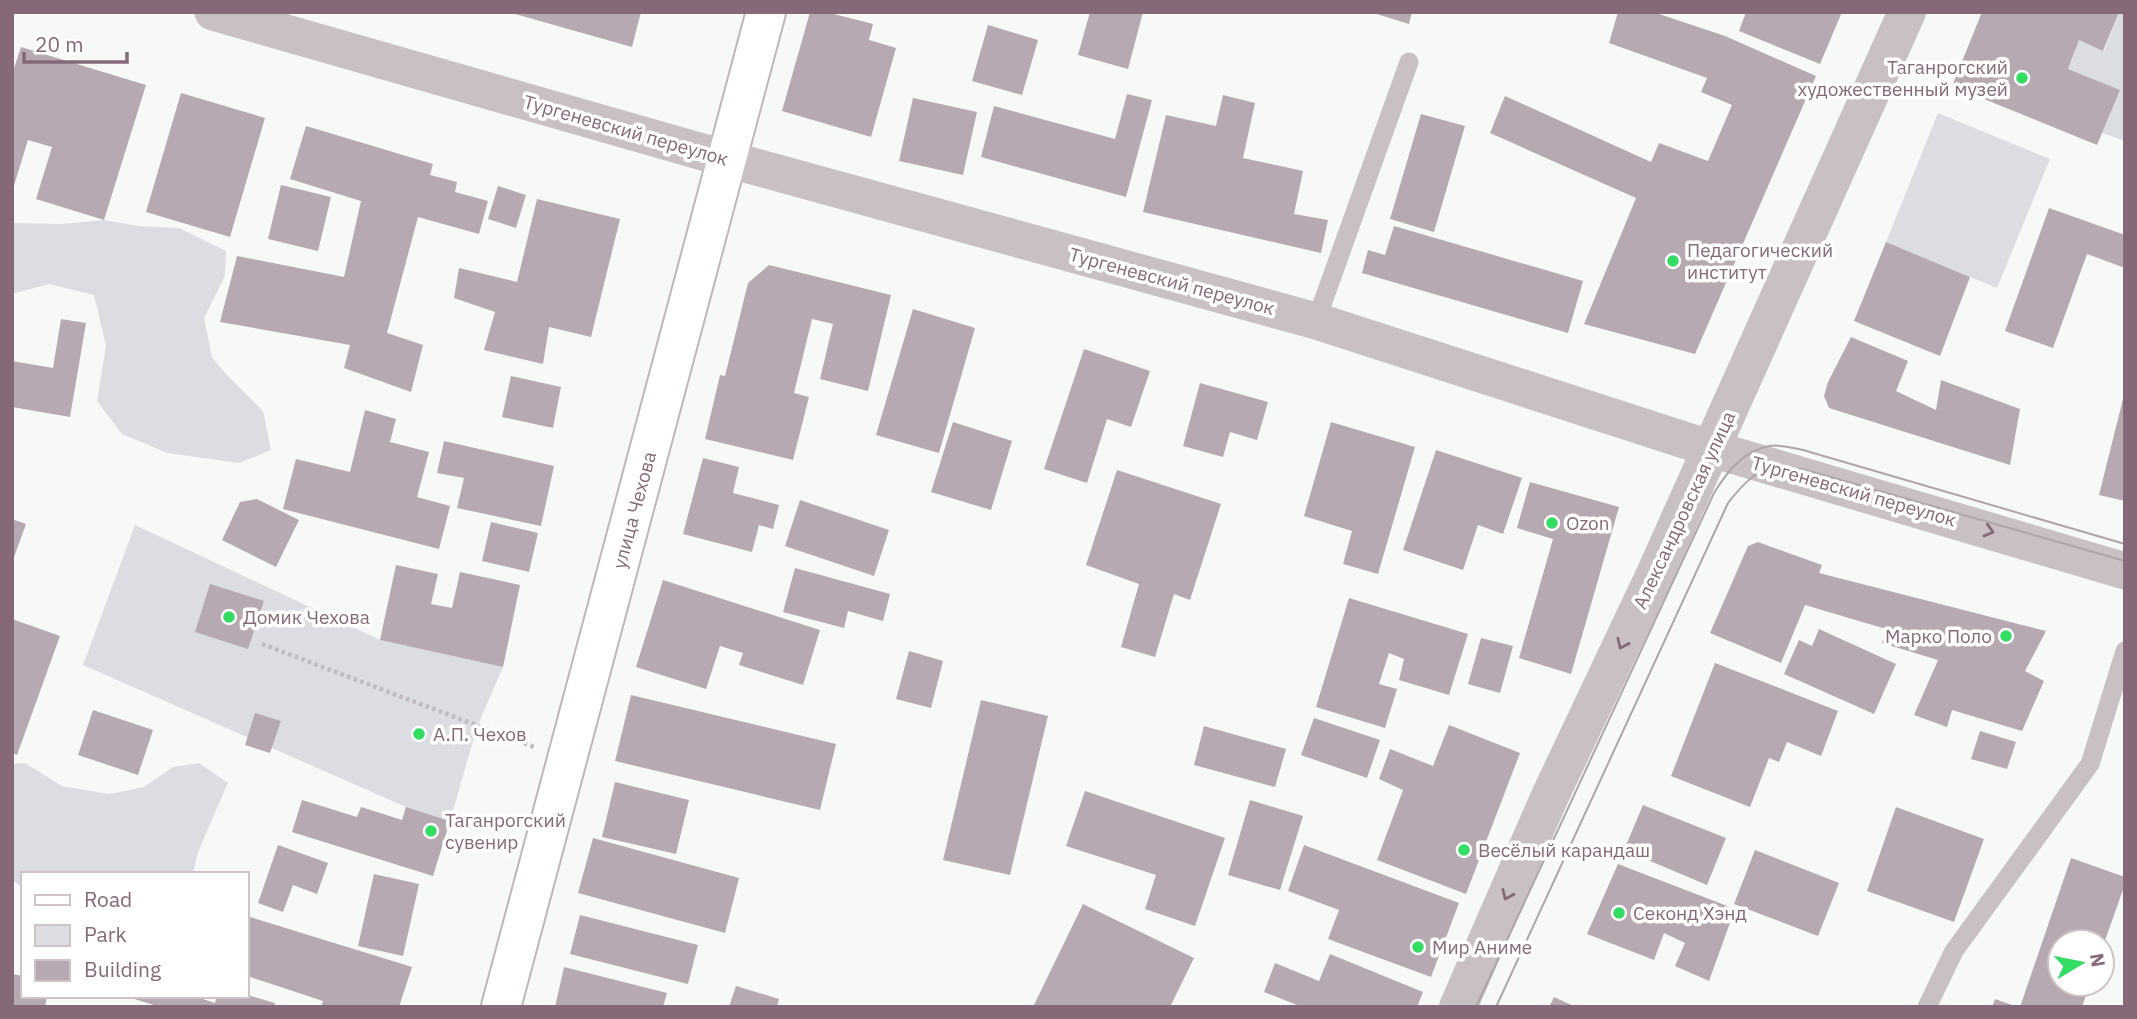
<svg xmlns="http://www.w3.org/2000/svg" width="2137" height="1019" font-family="'IBM Plex Sans',sans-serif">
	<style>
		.green { fill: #dbdde3 }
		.building { fill: #b7a9b1 }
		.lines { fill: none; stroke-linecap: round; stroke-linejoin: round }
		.secondary-casing { stroke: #bfb5ba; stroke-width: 42 }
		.path { stroke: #c0bbbe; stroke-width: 4.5; stroke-dasharray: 3.5 3.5; stroke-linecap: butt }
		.service { stroke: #c8c0c4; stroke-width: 19 }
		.minor { stroke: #c8c0c4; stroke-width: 37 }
		.tertiary { stroke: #c8c0c4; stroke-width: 38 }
		.secondary { stroke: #fff; stroke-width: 38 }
		.tram { stroke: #afa4aa; stroke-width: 2 }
		.oneway { stroke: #866978 }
		.poi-dot { fill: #33dc63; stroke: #fff; stroke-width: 2.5 }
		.labels { text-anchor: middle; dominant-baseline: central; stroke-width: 7; stroke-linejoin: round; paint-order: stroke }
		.poi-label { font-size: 19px; fill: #866978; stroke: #fff; text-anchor: start }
		.street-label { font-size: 19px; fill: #866978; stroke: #fff }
	</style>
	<rect width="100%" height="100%" fill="#f7f9f9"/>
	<!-- green -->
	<path class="green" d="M2119 12H2125V141L2102 133 2119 90 2068 69 2079 40 2104 51Z
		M1938 113 2050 159 1997 288 1886 242Z
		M104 220 139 226 179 228 226 251 225 276 204 318 212 357 224 372 263 411 271 450 239 463 167 453 122 434 97 401 106 346 94 295 49 284 12 294V223L62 224Z
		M135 525 380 640 503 667 477 727 450 821 406 807 83 665Z
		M25 763 62 786 109 794 144 787 173 767 199 763 228 783 198 852 193 874H23V887L12 880V764Z"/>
	<!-- building -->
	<path class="building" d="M508 12H641L632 47Z
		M810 12H826L873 24 869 40 896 48 871 137 782 111Z
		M1090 12H1143L1128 69 1078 55Z
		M1370 12H1412L1409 24Z
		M1618 12H1653L1725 36 1816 76 1695 354 1584 324 1636 198 1490 133 1505 96 1651 162 1659 143 1708 161 1732 105 1701 92 1707 78 1609 43Z
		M1746 12H1842L1820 64 1739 31Z
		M1982 12H2119L2103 51 2079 40 2068 69 2120 90 2097 145 1952 86Z
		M988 25 1038 40 1022 95 972 81Z
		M21 47 146 85 104 220 36 199 52 147 28 140 12 192V74Z
		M181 93 265 118 230 237 146 212Z
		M1127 94 1152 100 1126 197 981 157 994 106 1115 139Z
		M1223 95 1255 103 1243 158 1303 171 1294 214 1328 220 1321 253 1143 212 1166 115 1216 126Z
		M913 98 977 112 963 175 899 161Z
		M1421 114 1465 126 1434 232 1390 219Z
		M306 126 433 164 430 175 457 182 455 192 488 201 479 234 418 217 387 333 423 345 411 392 344 368 350 345 220 322 237 256 344 277 361 201 290 179Z
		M281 185 331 197 318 251 268 239Z
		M498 186 526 195 516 228 488 219Z
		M537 199 620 219 591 337 549 327 543 364 484 350 495 312 454 298 459 268 517 282Z
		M2049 208 2125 235V268L2087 254 2053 348 2005 331Z
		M1394 226 1583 281 1568 333 1362 273 1368 250 1385 255Z
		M1886 242 1970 277 1940 356 1854 321Z
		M769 265 891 295 868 391 820 379 833 324 812 319 794 393 809 397 793 460 705 439 720 375 725 376 748 283Z
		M913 309 975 328 939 453 876 435Z
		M61 319 86 323 70 417 12 407V361L53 368Z
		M1851 337 1908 361 1896 391 1936 410 1941 380 2020 409 2010 465 1829 408 1824 396 1828 382Z
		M1084 349 1150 371 1131 427 1107 419 1087 483 1044 469Z
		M511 376 561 387 553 428 502 417Z
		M1200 383 1268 402 1257 440 1230 432 1223 457 1183 446Z
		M2124 395H2125V501L2099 495Z
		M365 410 396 419 390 442 429 452 417 497 450 506 439 549 283 509 296 459 350 472Z
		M953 422 1012 441 991 510 931 492Z
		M1331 422 1415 447 1378 574 1343 564 1352 531 1304 516Z
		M444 441 554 466 541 526 457 508 464 478 437 473Z
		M1436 450 1522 478 1503 534 1478 525 1463 570 1403 550Z
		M703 458 739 467 733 493 779 505 773 529 759 525 752 552 683 534Z
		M1117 470 1221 504 1190 600 1174 594 1155 657 1121 647 1139 584 1086 565Z
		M1530 482 1619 507 1571 674 1519 658 1553 539 1517 528Z
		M257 499 299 520 276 567 222 540 240 502Z
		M800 500 889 530 874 576 785 546Z
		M12 519 26 524 13 560H12Z
		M491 522 538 533 529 572 482 561Z
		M1758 542 1822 565 1819 573 2046 631 2025 671 2044 681 2022 731 1952 710 1947 727 1914 715 1938 660 1882 643 1886 629 1805 605 1781 663 1710 633 1748 546Z
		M396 565 438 574 431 604 452 608 460 572 520 585 503 667 380 640Z
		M795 568 890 594 883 621 848 611 844 628 783 612Z
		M663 580 820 630 803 685 739 665 743 653 720 646 706 689 636 667Z
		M210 584 264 601 248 649 195 632Z
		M1349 598 1468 634 1449 695 1399 680 1404 659 1389 653 1379 684 1397 689 1385 728 1316 707Z
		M12 619 60 636 17 755 12 753Z
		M1819 629 1896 664 1874 714 1784 674 1799 640 1812 646Z
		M1481 638 1513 646 1500 693 1468 684Z
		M909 651 943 661 931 708 896 699Z
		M1715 663 1838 711 1821 756 1787 742 1779 762 1769 758 1750 807 1671 776Z
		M631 695 836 744 820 810 615 761Z
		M981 700 1048 716 1010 875 943 860Z
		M93 710 153 730 138 775 78 755Z
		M255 713 281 721 270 753 245 745Z
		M1314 718 1380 740 1367 778 1301 755Z
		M1449 725 1520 753 1466 894 1377 860 1403 790 1379 779 1390 749 1433 766Z
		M1204 726 1286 749 1275 787 1194 765Z
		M1980 731 2016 742 2007 769 1971 759Z
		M615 782 689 800 676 854 602 837Z
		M1085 791 1225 838 1195 926 1145 909 1156 875 1066 846Z
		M302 800 357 817 361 807 402 820 406 807 450 821 433 876 292 832Z
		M1250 800 1303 816 1280 890 1228 875Z
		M1643 805 1726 838 1707 885 1624 850Z
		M1896 807 1984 839 1954 922 1867 891Z
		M593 838 739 878 725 933 578 893Z
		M278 845 328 863 317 894 293 885 283 912 258 903Z
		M1304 845 1459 903 1431 977 1328 939 1339 910 1288 891Z
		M1755 850 1839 883 1818 936 1734 904Z
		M2071 858 2125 877V884L2102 949V942H2060V984H2090L2082 1007H2020Z
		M1618 864 1735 909 1709 981 1675 966 1685 943 1664 933 1654 960 1587 934Z
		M374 874 419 884 403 956 358 946Z
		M1083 904 1194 958 1170 1007H1033Z
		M580 915 698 945 688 984 570 954Z
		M247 916 412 967 399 1007H321L323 1001 247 976Z
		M1330 954 1423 992 1417 1007H1302L1264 992 1275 963 1319 981Z
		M564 967 667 993 663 1007H555Z
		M12 974 23 976V996H47L45 1007H12Z
		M736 986 779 999 777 1007H729Z
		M247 995 275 1003 274 1007H160L128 997 194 996 215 1003 217 996Z
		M1554 997 1576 1007H1549Z
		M1995 999 2015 1006V1007H1992Z"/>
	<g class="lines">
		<!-- secondary casing -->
		<g class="secondary-casing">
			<path id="secondary" d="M501 1007 766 12"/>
		</g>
		<!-- path -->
		<path class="path" d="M262 644 534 747"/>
		<!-- service -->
		<path class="service" d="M1316 321 1409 62
			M1927 1007 1954 951 2090 764 2125 651"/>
		<!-- minor -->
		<path class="minor" d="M213 12 727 159 1316 321 1712 449 2125 571"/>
		<!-- tertiary -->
		<path class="tertiary" d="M1458 1007 1550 796 1655 574 1907 12"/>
		<!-- secondary -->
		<use href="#secondary" class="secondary"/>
		<!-- tram -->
		<path class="tram" d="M1476 1007 1714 493C1727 472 1743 451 1769 446 1779 444 1793 448 1803 450L2125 544
			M1496 1007 1728 503C1739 489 1755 470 1773 467 1782 466 1793 468 1802 469L2125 561"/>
	</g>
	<!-- one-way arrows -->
	<defs><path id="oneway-chevron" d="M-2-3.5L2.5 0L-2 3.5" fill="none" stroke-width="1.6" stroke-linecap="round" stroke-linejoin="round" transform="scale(1.75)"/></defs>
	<g class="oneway">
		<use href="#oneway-chevron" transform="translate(1989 531) rotate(16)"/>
		<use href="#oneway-chevron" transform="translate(1622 644) rotate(115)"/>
		<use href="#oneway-chevron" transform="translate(1507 895) rotate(114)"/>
	</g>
	<!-- markers -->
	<g class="poi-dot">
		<circle cx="2022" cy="78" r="7"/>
		<circle cx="1673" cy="261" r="7"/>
		<circle cx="1552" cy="523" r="7"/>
		<circle cx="229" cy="617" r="7"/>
		<circle cx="2006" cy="636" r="7"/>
		<circle cx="419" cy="734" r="7"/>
		<circle cx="431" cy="831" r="7"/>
		<circle cx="1464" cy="850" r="7"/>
		<circle cx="1619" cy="913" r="7"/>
		<circle cx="1418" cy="947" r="7"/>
	</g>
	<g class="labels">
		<!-- poi labels -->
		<g class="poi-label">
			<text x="2008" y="67" text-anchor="end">Таганрогский<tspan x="2008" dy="22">художественный музей</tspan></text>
			<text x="1687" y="250">Педагогический<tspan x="1687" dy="22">институт</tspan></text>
			<text x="1566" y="523">Ozon</text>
			<text x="243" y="617">Домик Чехова</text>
			<text x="1992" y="636" text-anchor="end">Марко Поло</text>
			<text x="433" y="734">А.П. Чехов</text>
			<text x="445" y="820">Таганрогский<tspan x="445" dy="22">сувенир</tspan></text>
			<text x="1478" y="850">Весёлый карандаш</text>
			<text x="1633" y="913">Секонд Хэнд</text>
			<text x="1432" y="947">Мир Аниме</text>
		</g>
		<!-- street labels -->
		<g class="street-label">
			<text transform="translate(626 130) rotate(16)">Тургеневский переулок</text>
			<text transform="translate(1172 281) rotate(15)">Тургеневский переулок</text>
			<text transform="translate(1854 491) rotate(16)">Тургеневский переулок</text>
			<text transform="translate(634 510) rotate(-75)">улица Чехова</text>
			<text transform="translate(1684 510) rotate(-65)">Александровская улица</text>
		</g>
	</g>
	<!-- border -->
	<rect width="2137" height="1019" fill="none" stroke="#866978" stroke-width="28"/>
	<!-- legend -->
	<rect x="21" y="872" width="228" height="126" fill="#ffffff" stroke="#cfc3c9" stroke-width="2"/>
	<rect x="35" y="895" width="35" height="10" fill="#ffffff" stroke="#cfc3c9" stroke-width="2"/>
	<text x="84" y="907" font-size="21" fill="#866978">Road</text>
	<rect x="35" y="925" width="35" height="21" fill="#dbdde3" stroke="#cfc3c9" stroke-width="2"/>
	<text x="84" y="942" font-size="21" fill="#866978">Park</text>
	<rect x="35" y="960" width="35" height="21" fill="#b7a9b1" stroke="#cfc3c9" stroke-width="2"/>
	<text x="84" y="977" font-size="21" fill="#866978">Building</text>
	<!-- north arrow -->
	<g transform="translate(2081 963) rotate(80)"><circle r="33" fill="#ffffff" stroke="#cfc3c9" stroke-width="2"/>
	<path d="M0-5L12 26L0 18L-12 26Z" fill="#33dc63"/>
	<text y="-10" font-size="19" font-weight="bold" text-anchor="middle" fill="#866978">N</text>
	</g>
	<!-- scale -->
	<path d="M24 52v10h103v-10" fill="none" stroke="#866978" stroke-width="3.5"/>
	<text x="35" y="52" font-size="21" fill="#866978" stroke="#ffffff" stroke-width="5" paint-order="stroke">20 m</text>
</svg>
